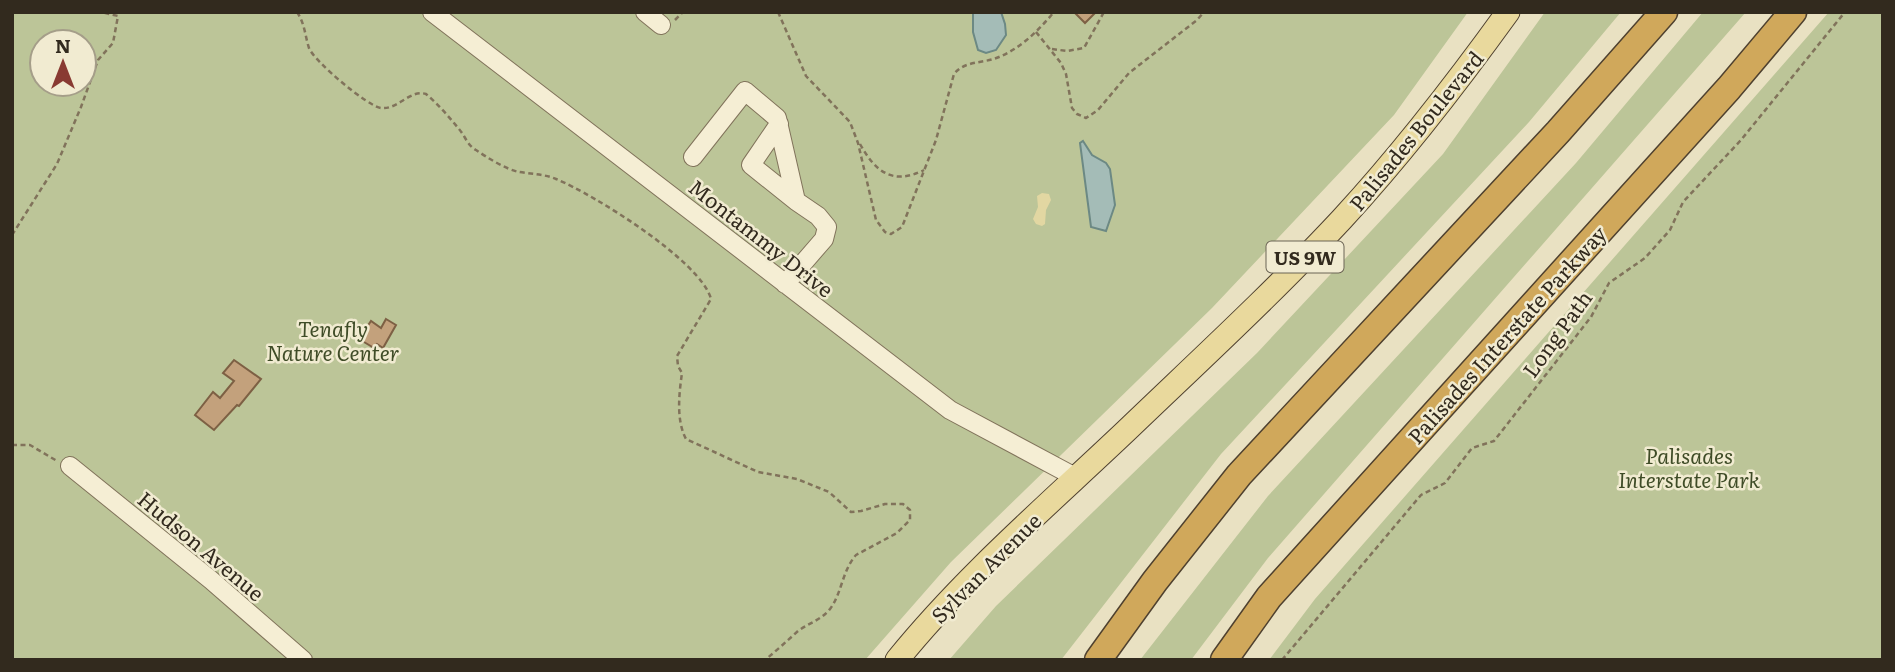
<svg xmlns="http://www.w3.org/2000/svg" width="1895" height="672" font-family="Literata,serif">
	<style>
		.green { fill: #bcc598; fill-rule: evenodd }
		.sand { fill: #e2d7a2 }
		.water { fill: #a4bcb7; stroke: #6c8984; stroke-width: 2 }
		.building { fill: #c3a17c; stroke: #7d6044; stroke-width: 2 }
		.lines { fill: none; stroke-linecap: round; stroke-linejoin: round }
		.minor-casing { stroke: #81735b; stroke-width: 20 }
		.major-casing { stroke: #4f412f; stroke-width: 25 }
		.highway-casing { stroke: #4f412f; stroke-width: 29 }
		.path { stroke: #81735b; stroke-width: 2.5; stroke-dasharray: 5 3.5; stroke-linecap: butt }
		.minor { stroke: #f5eed4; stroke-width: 18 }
		.major { stroke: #e9d99d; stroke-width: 23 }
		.highway { stroke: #d0a85b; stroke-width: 26 }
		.labels { text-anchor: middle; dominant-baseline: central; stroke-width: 5; stroke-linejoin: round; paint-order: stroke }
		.shield { fill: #f1ebd1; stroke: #6b6454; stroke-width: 2 }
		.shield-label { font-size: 19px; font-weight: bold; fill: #322a1e }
		.street-label { font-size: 21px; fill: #322a1e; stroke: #f1ebd1 }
		.park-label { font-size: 21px; font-style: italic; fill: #3f4c27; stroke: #f1ebd1 }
	</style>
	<rect width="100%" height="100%" fill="#e9e1c2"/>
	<!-- green -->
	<path class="green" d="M12 12H1468L1394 115 1212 308 951 562 865 660H12ZM42 42H84V84H42Z
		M1545 12H1621L1529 122 1221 454 1061 660H949L996 606 1257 353 1443 154Z
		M1703 12H1746L1268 558 1191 660H1140L1268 496 1576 163Z
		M1829 12H1883V660H1269L1315 599Z"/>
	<!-- sand -->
	<path class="sand" d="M1042 193 1049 194 1051 200 1046 210 1045 224 1042 226 1036 224 1033 219 1038 207 1037 196Z"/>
	<!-- water -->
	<path class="water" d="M973 12H1001L1005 24 1006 35 996 50 986 53 978 50 973 32Z
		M1083 141 1092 155 1106 163 1110 169 1115 205 1106 231 1091 227 1080 143Z"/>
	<!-- building -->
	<path class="building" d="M1074 12H1096L1085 23Z
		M386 319 396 325 383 348 377 344 374 348 359 339 371 321 381 328Z
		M234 360 261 379 239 406 237 405 214 430 195 415 213 392 220 398 234 381 223 373Z"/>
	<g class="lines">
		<!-- minor casing -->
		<g class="minor-casing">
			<path id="minor" d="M432 12 950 410 1077 478
				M645 12 661 25
				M779 124 751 165 796 201
				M693 157 745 91 777 118 796 201 818 216 827 227 824 239 785 284
				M70 466 211 580 303 660"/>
		</g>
		<!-- major casing -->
		<g class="major-casing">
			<path id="major" d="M897 660C965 576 1048 505 1126 431 1199 361 1273 293 1342 219 1402 154 1456 84 1508 12"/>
		</g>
		<!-- highway casing -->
		<g class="highway-casing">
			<path id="highway" d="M1098 660 1155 581 1239 475 1558 132 1664 12
				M1224 660 1269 597 1729 88 1793 12"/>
		</g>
		<!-- path -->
		<path class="path" d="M297 12C305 24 305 36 309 48 314 61 367 106 381 108 398 110 410 89 426 94 438 104 449 117 459 129 465 136 468 146 476 150 488 158 505 169 519 172 532 174 544 174 556 179 593 194 701 261 711 299L677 356 678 366 682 373C679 394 676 420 686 439L758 472 797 479 829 492 851 512 861 511 885 504H903L910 510V520L897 533 856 555C842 571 842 593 830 609 821 620 809 623 798 631 787 641 776 651 765 660
			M778 12 806 76 850 122 858 143 876 220 885 232 891 234 902 227 936 140 954 74C965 60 983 64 999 57 1021 48 1039 30 1054 12
			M675 20 683 12
			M1036 32 1061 63 1066 74 1072 108 1077 114 1086 118 1098 110 1129 73 1197 20 1204 12
			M1052 49 1067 51 1084 48 1104 12
			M860 144C875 171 892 186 924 170
			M12 235 57 164 81 107 98 60 113 43 118 16 101 12
			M12 445H30L57 461
			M1282 660 1421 495 1445 483 1472 448 1494 441 1591 317 1609 283 1645 258 1670 230 1683 202 1741 140 1845 12"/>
		<!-- minor -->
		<use href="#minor" class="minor"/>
		<!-- major -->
		<use href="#major" class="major"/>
		<!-- highway -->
		<use href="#highway" class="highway"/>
	</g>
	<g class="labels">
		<!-- shield labels -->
		<rect class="shield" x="1266.5" y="241.5" width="77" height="31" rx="5"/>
		<g class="shield-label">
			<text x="1305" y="257">US 9W</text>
		</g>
		<!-- street labels -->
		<g class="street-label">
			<text transform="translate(1415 130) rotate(-51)">Palisades Boulevard</text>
			<text transform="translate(762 237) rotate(38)">Montammy Drive</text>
			<text transform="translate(1556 333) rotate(-54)">Long Path</text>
			<text transform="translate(1506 334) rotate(-48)">Palisades Interstate Parkway</text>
			<text transform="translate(202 545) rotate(40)">Hudson Avenue</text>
			<text transform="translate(985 567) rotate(-45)">Sylvan Avenue</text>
		</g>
		<!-- park labels -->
		<g class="park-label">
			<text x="333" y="327">Tenafly<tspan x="333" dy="24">Nature Center</tspan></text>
			<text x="1689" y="454">Palisades<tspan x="1689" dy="24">Interstate Park</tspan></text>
		</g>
	</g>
	<!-- border -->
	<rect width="1895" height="672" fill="none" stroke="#322a1e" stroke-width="28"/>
	<!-- north arrow -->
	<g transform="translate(63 63)"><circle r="33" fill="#f1ebd1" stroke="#a59e89" stroke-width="2"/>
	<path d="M0-5L12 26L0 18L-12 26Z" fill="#893a32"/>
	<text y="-10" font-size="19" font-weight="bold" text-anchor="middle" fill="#322a1e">N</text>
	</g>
</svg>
